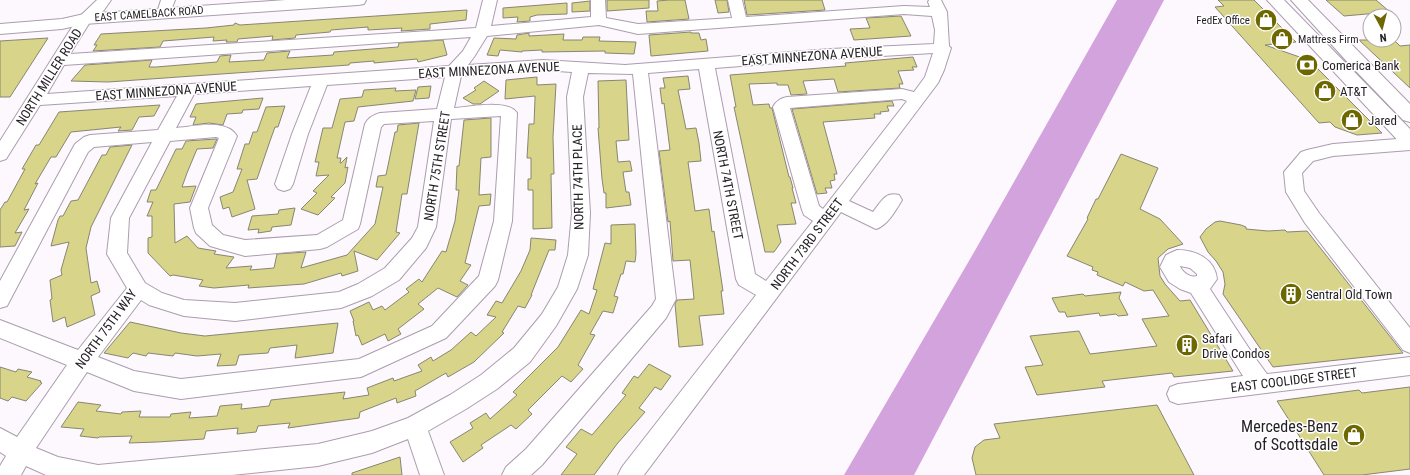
<svg xmlns="http://www.w3.org/2000/svg" width="1410" height="475" font-family="'Roboto Condensed',sans-serif">
	<style>
		.water { fill: #d3a3dd }
		.building { fill: #d8d489; stroke: #878673 }
		.lines { fill: none; stroke-linecap: round; stroke-linejoin: round }
		.minor-casing { stroke: #ab9dae; stroke-width: 2 }
		.major-casing { stroke: #ab9dae; stroke-width: 2 }
		.minor { fill: #fff; fill-rule: evenodd }
		.major { fill: #fff; fill-rule: evenodd }
		.labels { text-anchor: middle; dominant-baseline: central; stroke-width: 3; stroke-linejoin: round; paint-order: stroke }
		.far-street-label { font-size: 11px; fill: #262127; stroke: #fff }
		.far-poi-label { font-size: 11px; fill: #262127; stroke: #fff; text-anchor: end }
		.street-label { font-size: 13px; fill: #262127; stroke: #fff }
		.poi-label { font-size: 13px; fill: #262127; stroke: #fff; text-anchor: start }
		.near-poi-label { font-size: 16px; fill: #262127; stroke: #fff; text-anchor: end }
	</style>
	<rect width="100%" height="100%" fill="#fdf7fe"/>
	<!-- water -->
	<path class="water" d="M1117 0H1164L914 475H844L973 254Z"/>
	<!-- building -->
	<path class="building" d="M607 0H649V8L607 11Z
		M669 0H685L689 19 647 22 646 11H658L657 1Z
		M715 0H727L729 12 718 13Z
		M744 0H822L825 10 747 15Z
		M1218 0H1254L1296 42 1265 45 1314 62 1318 69 1382 133 1357 135 1335 127 1330 122 1319 123 1215 7 1224 6Z
		M1326 0H1376L1390 12 1344 16Z
		M590 1V11L572 12V3Z
		M567 3V14L537 15 530 17V21L517 22 518 17 503 18V8Z
		M467 10 466 20 430 24V29L401 31 402 28 368 30V27L331 30 330 32 296 35 295 38 272 40 273 36 238 39 237 42H226L227 40 213 41 214 37 163 41 160 47 93 51 97 45H94L101 34 206 28 234 25 235 23 240 25Z
		M901 16 911 36 854 40 850 29 870 28 866 18Z
		M691 32V33H699L701 40 706 39 708 51 651 56 649 35Z
		M529 33V36L564 34 563 40H582L583 37H600L599 41 636 42 634 54 605 53V51L542 52V50L522 51V52L500 50 498 56 487 55 494 38 516 39 517 35Z
		M48 38 10 97H0V41Z
		M443 40 447 55 418 62 417 59 374 63V61L350 63 349 65 108 82 71 81 85 65 152 60 149 67H156L217 62 220 56 231 55 229 62 264 60 267 53 290 51 287 58 333 55 334 52 398 47 399 43Z
		M1359 40H1394L1400 46 1410 45V88Z
		M913 57 917 67H912L914 70 898 71 903 84H899L900 88 838 92 834 79 803 81 807 94 791 95 788 85H777V83L749 84 753 105 769 104 770 108H772L789 177H790L793 188H792L796 203H791L796 224 777 225 781 242 774 252H765L734 107H736L730 75 846 66 845 63Z
		M688 76 690 89 678 90 686 129 696 128 699 143 701 161 688 162 695 211 709 209 712 232 714 231 723 291H721L724 314 699 316 703 345 679 347 675 304 677 300 694 299 690 260 673 261 670 221 668 222 659 151 670 150 664 103 662 104 660 88H665L663 78Z
		M537 77V85L556 84 553 137 554 174H551L552 228 533 229V190H528V179H531V158H527L529 124H534L535 99V96L505 99 506 80Z
		M626 80 629 140 616 141 618 162 630 161 632 171 623 172 626 192H629L631 205 606 208V193H604L602 179 598 128H599L598 81Z
		M484 81 499 91 480 104H473L463 98 476 90 474 88Z
		M431 86 429 98 415 99 418 87Z
		M396 88 395 91 416 90 413 101 358 107 354 121 345 122 337 158H341L340 163H341L347 157 345 168 348 167 345 183 331 197 335 198 318 215 301 209 317 193 313 191 329 175 316 176 319 162H315L323 128H332L340 99 362 97 364 90Z
		M263 98 259 109 243 110 242 113 227 114 223 125 209 123 193 125 196 117H190L196 104Z
		M892 101 894 106H887L889 111 880 112 881 114H874L875 118 823 122 837 174H834L835 180 830 181 832 188H825L827 193 817 194 792 109Z
		M160 105 154 116 139 117 132 130 118 131 121 127 71 132 56 157H51L35 184 38 183 24 210 29 209 15 233 22 232 15 246 0 247V210L5 202H7L25 169H22L36 145H39L59 112Z
		M285 106 278 127H275L270 141 257 179 247 180 255 209 232 217 229 207 223 209 220 197 233 192 242 169H237L245 144H249L253 132H257L266 107Z
		M491 118V157L481 158 479 195 491 194 490 205 479 206 465 263 471 265 460 281 468 285 457 297 438 288 418 304 424 309 398 329 401 334 388 341 385 334 362 345 358 335 356 336 353 321H354L350 311 369 302 373 310 382 306 385 310 409 292 406 289 419 279 422 282 442 251 446 252 455 221 459 190H456L457 166H459L464 120Z
		M419 123 407 194H402L396 232 400 233 377 260 354 251 358 271 342 276 341 273 304 284 248 288 249 285 214 288 199 286 203 280 173 275 170 276 148 253V238L152 237V216H147L153 202H147L151 190H156L176 149H182L186 141 216 139H217L213 148 197 149 187 173 182 187 196 186 190 202 174 204 175 243 187 236 198 248 216 251 214 254 234 257 226 268 252 266 250 270 274 268 277 254 306 252 301 268 347 255 375 224 383 187H376L378 176 386 175 395 132H397L398 125Z
		M132 145 91 227 86 248 91 283 97 281 100 292 91 296 95 315 67 327 65 317 53 322 50 300 52 299 50 280 62 275 61 270 69 242 51 246 58 220 60 216H63L71 201 78 200 102 155H106L110 147Z
		M1121 154 1158 168 1140 209 1160 219 1183 244 1168 249 1158 258 1160 276 1165 284 1180 301 1190 300 1233 371 1174 377 1172 373 1102 381 1105 387 1037 395 1025 367 1043 365 1030 336 1079 331 1090 354 1157 346 1142 319 1169 316 1153 290 1144 291 1125 282 1123 286 1097 275 1098 272 1092 270 1093 267 1067 256 1088 219 1087 218 1096 199H1098Z
		M295 208 291 225 272 227 271 231 258 233 259 229 248 230 252 216 278 214 279 210Z
		M1220 221 1241 225 1246 227V229L1268 231 1285 230 1287 232 1307 231 1403 353 1273 367 1223 294 1225 284 1223 272 1216 261 1208 252 1200 237 1206 229 1215 222Z
		M635 224 636 254 635 262 626 261 623 274H621L614 296 618 297 613 313 603 311 590 334 595 335 578 365 583 369 571 382 562 376 528 410 532 414 516 429 511 425 481 445 483 448 463 462 450 442 473 428 470 423 486 413 490 419 517 395 513 392 558 347 581 310 589 314 597 290 593 289 605 243 611 244V225Z
		M531 238 556 240 555 250H549L531 295H532L525 308 518 306 502 332 504 333 474 362 448 377 446 373 415 391 416 396 397 403 396 398 360 412 359 418 288 428 290 423 258 426 256 432 237 434 238 428 206 431 204 439 157 442 129 443 132 436 99 437 98 438 80 436 84 429 61 427 78 402 101 405 96 411 121 414 122 412 141 411 139 417H170L171 414 191 412 189 418 217 416 220 406 242 404 241 409 269 406 271 400 345 392 343 399 369 395 367 388 393 378 394 381 422 371 418 365 431 357 433 361 451 350 471 332 476 336 496 317 487 315 496 301 502 303 521 271 530 250Z
		M1121 292 1119 298 1128 315 1118 316 1116 314 1100 316 1099 313 1067 317 1065 312H1059L1052 298 1083 294 1085 296Z
		M130 322 181 333 205 336 338 323 333 353 295 358 297 345 270 348 268 353 239 355 236 365 217 366 221 354 197 356 175 353 173 356 148 353 146 356 133 353 128 358 104 353Z
		M649 364 671 376 661 390 655 387 639 408 645 412 617 444 594 475H561L577 454 566 447 581 429 592 435 626 395 622 393 634 376 638 378Z
		M0 367 16 372 18 369 32 372 27 377 41 381 40 382 42 383 26 401 12 397 8 401 0 398Z
		M1410 387V469L1362 475H1324L1277 401 1359 390 1362 393Z
		M1157 405 1194 475H976L972 458 975 447 984 440 1000 438 994 424Z
		M400 457 402 475H352V473Z"/>
	<g class="lines">
		<!-- minor casing -->
		<g class="minor-casing">
			<path id="minor" d="M97 0H111L104 10 90 22 70 54 476 28 483 0H497L491 26 591 17V0H605L606 18 638 24 732 18 728 0H742L746 17 904 6 930 7 928 2 929 0H941L947 12 949 46 951 48 944 70 938 83 849 201 873 212C881 202 885 191 899 195L902 200C896 210 887 226 876 229L841 212 644 475H618L622 467 756 295 739 285 736 279 699 69 648 73 676 299 666 318 542 465 531 475H502L506 467 526 449 652 306 656 299 633 74 588 73 583 97 590 213 588 255 577 289 556 326 530 362 497 389 466 409 428 431 444 475H420L408 439 372 453 318 466 232 475H46L26 466 21 475H0V466L6 456 0 452V428L17 437 67 365 0 338V320L78 350 127 288 107 254 111 218 152 142 94 147 88 152 7 306 0 308V281L75 144 84 137 90 135 158 130 177 96 40 105 6 159 0 161V141L77 19ZM904 14 932 16 935 30 934 44 831 49 625 65 543 60 468 65 474 57 487 36 599 25 638 34ZM471 37 463 51 449 66 47 94 64 65ZM933 53 925 77 914 92 902 89 787 97C781 98 776 101 773 107L802 210 804 215 813 221 766 281 755 274 715 68 831 59ZM543 70 572 72 567 97 572 213 568 255 558 287 542 314 514 348 481 375 450 395 408 418 372 431 318 444 98 465 58 457 36 448 87 372 134 391 181 399 361 377 446 338 495 286 498 280 512 221 517 113C509 99 469 107 454 108L461 76ZM445 77 437 109 380 113C373 115 368 118 365 124L343 220 317 235 245 240 223 235 212 225 208 208 237 136C226 118 193 127 176 128L194 94 311 86 292 134 275 184 278 189 284 191 290 189 293 184 308 134 327 85ZM902 99 907 101 823 209 819 206 790 108ZM501 116 494 221 479 276 432 326 359 359 181 379 134 371 98 357 141 300 149 305 184 316 235 321 341 308 372 296 399 280 426 248 436 227 451 119ZM434 121 418 227 412 238 385 268 358 284 339 292 235 303 184 300 162 293 145 283 127 253 129 218 170 141 216 137 219 138 190 208 194 228 196 233 210 246 245 256 320 249 327 247 358 229 360 224 381 127 384 124Z
				M161 0H175L169 16 164 17 159 16 157 13Z
				M1410 138V150L1333 156 1313 161 1302 173 1304 191 1319 213 1410 328V353L1403 350 1305 223 1286 192 1284 172 1301 152 1307 150 1333 144Z
				M1177 250C1196 250 1215 259 1217 279L1210 289 1256 359 1267 374 1410 357V375L1178 404 1170 401 1167 394 1170 387 1178 384 1243 376 1191 293 1180 289 1169 282 1160 267 1166 255ZM1180 266 1190 268 1197 274V276C1190 278 1182 272 1180 266Z"/>
		</g>
		<!-- major casing -->
		<g class="major-casing">
			<path id="major" d="M286 0H366L364 4 358 5 84 24 62 29 0 34V24L62 19 84 14Z
				M1267 0H1284L1410 129V148L1403 146Z
				M1291 0H1308L1410 104V122L1403 120 1352 67Z"/>
		</g>
		<!-- minor -->
		<use href="#minor" class="minor"/>
		<!-- major -->
		<use href="#major" class="major"/>
	</g>
	<!-- icons -->
	<defs>
		<g id="shop-disc" transform="scale(1.15)"><circle r="9.5" fill="#6d6700" stroke="#fff"/><path d="M-5-2.5h2.3a2.7 3.5 0 0 1 5.4 0H5L5.5 6h-11ZM-1.5-2.5h3a1.5 2.3 0 0 0-3 0Z" fill="#fff"/></g>
		<g id="bank-disc" transform="scale(1.15)"><circle r="9.5" fill="#6d6700" stroke="#fff"/><path d="M-6-4H6V4H-6ZM0-2.3a2.3 2.3 0 1 0 0 4.6a2.3 2.3 0 1 0 0-4.6Z" fill="#fff"/></g>
		<g id="building-disc" transform="scale(1.15)"><circle r="9.5" fill="#6d6700" stroke="#fff"/><path d="M-4-6H4V6H1V3H-1V6H-4ZM-2.5-4.3h1.7v1.8h-1.7ZM.8-4.3h1.7v1.8H.8ZM-2.5-1h1.7V.8h-1.7ZM.8-1h1.7V.8H.8Z" fill="#fff"/></g>
	</defs>
	<g fill-rule="evenodd">
		<use href="#shop-disc" x="1266" y="20"/>
		<use href="#shop-disc" x="1282" y="39"/>
		<use href="#bank-disc" x="1307" y="65"/>
		<use href="#shop-disc" x="1325" y="91"/>
		<use href="#shop-disc" x="1352" y="120"/>
		<use href="#building-disc" x="1291" y="294"/>
		<use href="#building-disc" x="1187" y="345"/>
		<use href="#shop-disc" x="1354" y="435"/>
	</g>
	<g class="labels">
		<!-- far-street labels -->
		<g class="far-street-label">
			<text transform="translate(149 14) rotate(-4)">EAST CAMELBACK ROAD</text>
		</g>
		<!-- far-poi labels -->
		<g class="far-poi-label">
			<text x="1250" y="20">FedEx Office</text>
			<text x="1298" y="39" text-anchor="start">Mattress Firm</text>
		</g>
		<!-- street labels -->
		<g class="street-label">
			<text transform="translate(812 56) rotate(-4)">EAST MINNEZONA AVENUE</text>
			<text transform="translate(489 70) rotate(-3)">EAST MINNEZONA AVENUE</text>
			<text transform="translate(49 77) rotate(-58)">NORTH MILLER ROAD</text>
			<text transform="translate(166 91) rotate(-4)">EAST MINNEZONA AVENUE</text>
			<text transform="translate(437 166) rotate(-81)">NORTH 75TH STREET</text>
			<text transform="translate(578 177) rotate(-91)">NORTH 74TH PLACE</text>
			<text transform="translate(728 185) rotate(79)">NORTH 74TH STREET</text>
			<text transform="translate(807 244) rotate(-53)">NORTH 73RD STREET</text>
			<text transform="translate(106 329) rotate(-54)">NORTH 75TH WAY</text>
			<text transform="translate(1294 380) rotate(-7)">EAST COOLIDGE STREET</text>
		</g>
		<!-- poi labels -->
		<g class="poi-label">
			<text x="1322" y="65">Comerica Bank</text>
			<text x="1340" y="91">AT&amp;T</text>
			<text x="1368" y="120">Jared</text>
			<text x="1306" y="294">Sentral Old Town</text>
			<text x="1202" y="338">Safari<tspan x="1202" dy="15">Drive Condos</tspan></text>
		</g>
		<!-- near-poi labels -->
		<g class="near-poi-label">
			<text x="1338" y="426">Mercedes-Benz<tspan x="1338" dy="18">of Scottsdale</tspan></text>
		</g>
	</g>
	<!-- north arrow -->
	<g transform="translate(1382 28) rotate(173)"><circle r="19" fill="#ffffff" stroke="#a8a6a9"/>
	<path d="M0-3L7 15L0 10L-7 15Z" fill="#6d6700"/>
	<text y="-6" font-size="11" font-weight="bold" text-anchor="middle" fill="#262127">N</text>
	</g>
</svg>
